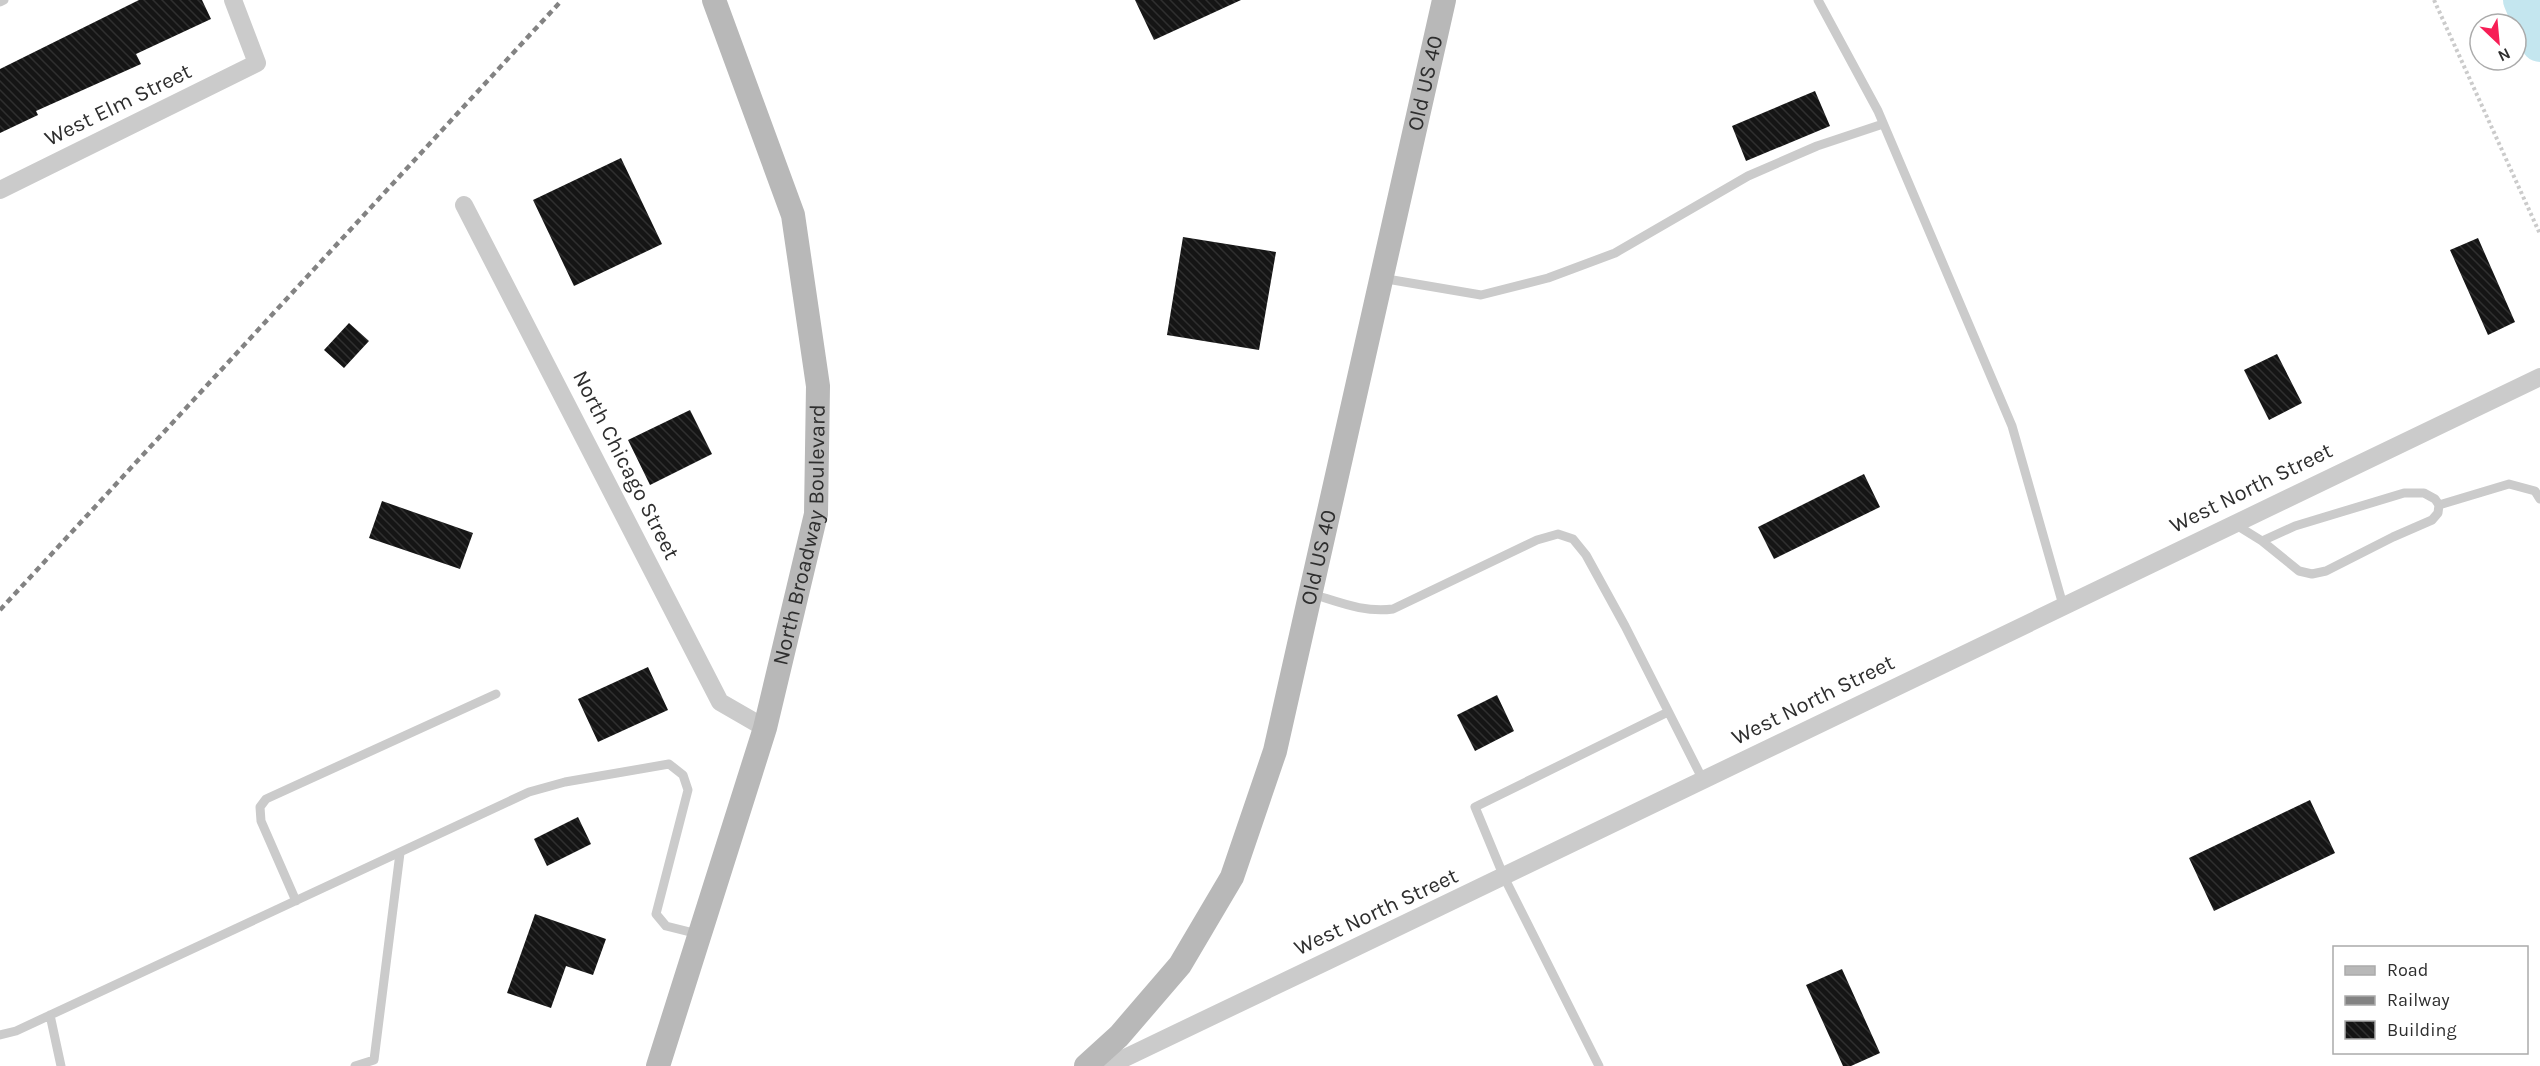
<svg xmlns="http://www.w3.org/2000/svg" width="2540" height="1066" font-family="Karla,sans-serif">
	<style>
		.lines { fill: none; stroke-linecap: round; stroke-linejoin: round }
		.river { stroke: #c4e6ef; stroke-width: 38 }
		.building { fill: url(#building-back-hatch) }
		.path { stroke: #cbcbcb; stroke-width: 4; stroke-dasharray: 3 3; stroke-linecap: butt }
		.lane { stroke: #cbcbcb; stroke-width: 9 }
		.street { stroke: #cbcbcb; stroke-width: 18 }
		.secondary { stroke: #b8b8b8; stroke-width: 24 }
		.rail { stroke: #838383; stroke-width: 4.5; stroke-dasharray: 6 4.5; stroke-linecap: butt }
		.labels { text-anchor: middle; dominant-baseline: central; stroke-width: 6; stroke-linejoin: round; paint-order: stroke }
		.street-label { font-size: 22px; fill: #2e2e2e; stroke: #fff }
	</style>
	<defs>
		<pattern id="building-back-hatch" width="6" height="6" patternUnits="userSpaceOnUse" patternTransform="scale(1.5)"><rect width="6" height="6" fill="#151515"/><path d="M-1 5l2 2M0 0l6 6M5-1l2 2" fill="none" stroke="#2f2f2f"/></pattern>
	</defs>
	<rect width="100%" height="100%" fill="#fff"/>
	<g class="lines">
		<!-- river -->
		<path class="river" d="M2522 0 2540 43"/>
	</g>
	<!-- building -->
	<path class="building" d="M139 0H202L211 19 136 54 141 64 36 111 38 115 0 133V69Z
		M1135 0H1241L1154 40Z
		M1815 91 1830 126 1746 161 1732 126Z
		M621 158 662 244 574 286 533 200Z
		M1183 237 1276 252 1259 350 1167 335Z
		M2478 238 2515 322 2488 335 2450 250Z
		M349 323 369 341 344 368 324 350Z
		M2277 354 2302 403 2269 420 2244 370Z
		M690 410 712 454 650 485 628 440Z
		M1864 474 1880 507 1774 559 1758 527Z
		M382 501 473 533 460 569 369 538Z
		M648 667 668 710 598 742 578 699Z
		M1497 695 1514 731 1475 751 1457 715Z
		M2310 800 2335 853 2214 911 2189 858Z
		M578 817 591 844 547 866 534 839Z
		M535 914 606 939 593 975 566 966 551 1008 507 993Z
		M1842 969 1880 1053 1851 1066H1843L1806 985Z"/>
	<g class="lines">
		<!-- path -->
		<path class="path" d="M2434 0 2540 234"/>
		<!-- lane -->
		<path class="lane" d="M1818 0 1878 111 2012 426 2063 605
			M0 2 4 0
			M1381 278 1481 295 1548 278 1615 253 1748 176 1817 146 1883 124
			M2439 505 2509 484 2535 491 2540 499
			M2233 523 2262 541 2299 571 2312 574 2326 571 2393 537 2432 520 2438 513 2439 505 2435 499 2424 493H2404L2295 526 2262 541
			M1312 594C1339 602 1364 613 1393 609L1537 540 1558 534 1573 539 1586 555 1625 626 1703 780
			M296 901 261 821 260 807 266 799 496 694
			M50 1015 61 1066
			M0 1035 16 1031 529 792 565 782 669 764 683 775 688 790 656 914 666 926 698 934
			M355 1066 374 1060 400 853
			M1599 1066 1504 877 1475 807 1668 712"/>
		<!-- street -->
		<path class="street" d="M0 190 257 63 233 0
			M464 205 720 702 765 728
			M1108 1066C1586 838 2061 604 2540 377"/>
		<!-- secondary -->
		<g class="secondary">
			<path id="s1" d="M658 1066 765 728 816 514 818 386 793 215 714 0"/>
			<path id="s2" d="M1086 1066 1119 1036 1180 965 1232 877 1275 751 1444 0"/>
		</g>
		<!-- rail -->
		<path class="rail" d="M0 610 562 0"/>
	</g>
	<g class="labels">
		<!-- street labels -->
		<g class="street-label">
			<text stroke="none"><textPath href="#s2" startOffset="1058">Old US 40</textPath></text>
			<text transform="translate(118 105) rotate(-26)">West Elm Street</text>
			<text transform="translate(626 465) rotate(63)">North Chicago Street</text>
			<text transform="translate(2251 488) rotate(-26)">West North Street</text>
			<text stroke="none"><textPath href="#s1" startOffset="552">North Broadway Boulevard</textPath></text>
			<text stroke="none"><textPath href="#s2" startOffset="572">Old US 40</textPath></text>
			<text transform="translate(1813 700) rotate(-26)">West North Street</text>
			<text transform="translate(1376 912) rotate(-25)">West North Street</text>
		</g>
	</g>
	<!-- legend -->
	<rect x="2333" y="946" width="195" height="108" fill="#ffffff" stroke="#ababab" stroke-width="1.5"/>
	<rect x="2345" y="966" width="30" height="9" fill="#b8b8b8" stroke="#ababab" stroke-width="1.5"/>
	<text x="2387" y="976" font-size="18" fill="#2e2e2e">Road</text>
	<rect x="2345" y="996" width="30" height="9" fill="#838383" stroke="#ababab" stroke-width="1.5"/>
	<text x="2387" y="1006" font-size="18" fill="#2e2e2e">Railway</text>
	<rect x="2345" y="1021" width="30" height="18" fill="url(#building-back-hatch)" stroke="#ababab" stroke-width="1.5"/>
	<text x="2387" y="1036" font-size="18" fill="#2e2e2e">Building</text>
	<!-- north arrow -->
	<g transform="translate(2498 42) rotate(154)"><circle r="28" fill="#ffffff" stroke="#ababab" stroke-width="1.5"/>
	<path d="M0-4.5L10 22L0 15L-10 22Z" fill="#f71e56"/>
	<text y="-9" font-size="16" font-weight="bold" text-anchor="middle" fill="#2e2e2e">N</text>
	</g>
</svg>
